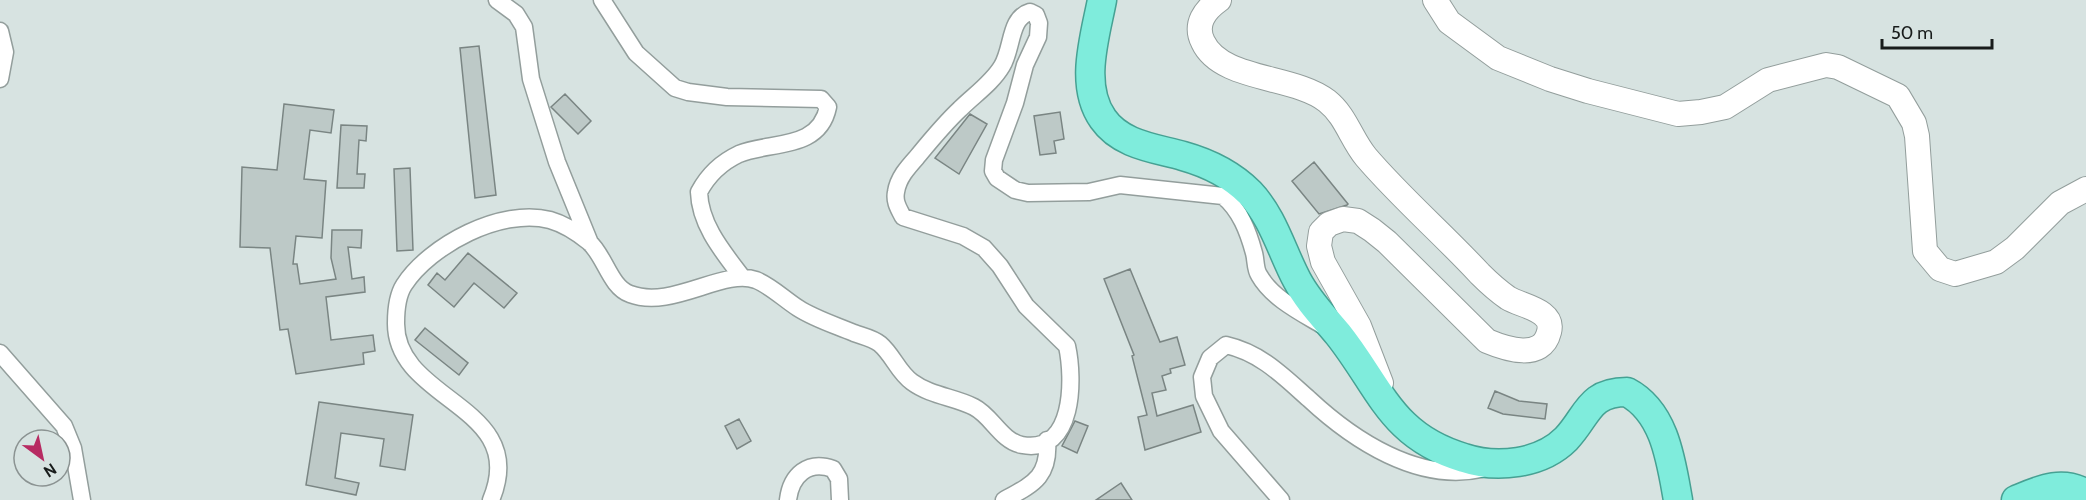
<svg xmlns="http://www.w3.org/2000/svg" width="2086" height="500" font-family="Cabin,sans-serif">
	<style>
		.building { fill: #bdc9c7; stroke: #7a8583; stroke-width: 1.5 }
		.lines { fill: none; stroke-linecap: round; stroke-linejoin: round }
		.minor-casing { stroke: #939e9c; stroke-width: 19 }
		.secondary-casing { stroke: #939e9c; stroke-width: 26 }
		.trunk-casing { stroke: #46a193; stroke-width: 31 }
		.minor { stroke: #fff; stroke-width: 16 }
		.secondary { stroke: #fff; stroke-width: 24 }
		.trunk { stroke: #7fecdc; stroke-width: 28 }
	</style>
	<rect width="100%" height="100%" fill="#d7e3e1"/>
	<!-- building -->
	<path class="building" d="M479 46 496 195 475 198 460 48Z
		M565 94 591 121 578 134 551 107Z
		M284 104 334 110 331 133 310 130 304 179 326 181 322 238 296 236 293 264H297L300 284 336 279 331 258 332 230H362L361 248 348 247 352 279 364 277 365 292 326 297 331 340 373 335 375 351 363 353 364 364 296 374 288 329 280 330 270 248 240 247 242 167 277 170Z
		M1060 112 1064 139 1054 141 1056 153 1040 155 1034 116Z
		M970 114 987 124 959 174 935 158Z
		M341 125 367 126 366 141 359 140 357 174H365L364 188H337Z
		M1314 162 1348 204 1347 205 1319 214 1292 181Z
		M410 168 413 250 397 251 394 169Z
		M468 253 517 293 504 308 474 283 454 307 428 285 437 273 445 280Z
		M1130 269 1160 342 1177 337 1185 365 1170 369 1171 373 1162 376 1166 390 1152 393 1157 416 1193 405 1201 432 1145 450 1138 417 1147 415 1132 356 1134 355 1104 279Z
		M425 328 468 363 459 375 415 340Z
		M1495 391 1519 401 1547 404 1545 419 1503 414 1488 408Z
		M319 402 413 415 405 470 380 466 384 439 341 433 335 478 359 483 356 495 306 485Z
		M739 419 751 441 737 449 725 426Z
		M1075 421 1088 426 1077 453 1062 446Z
		M1121 483 1132 500H1096Z"/>
	<g class="lines">
		<!-- minor casing -->
		<g class="minor-casing">
			<path id="minor" d="M497 0 516 14 524 27 531 79 557 162 590 243
				M602 0 636 53 675 88 688 92 727 97 821 99 828 107C819 151 770 141 739 154 722 162 708 175 699 192 700 225 723 252 742 277
				M0 31 5 52 0 79
				M0 353 64 426 73 448 82 500
				M491 500C531 405 395 402 396 323 396 311 397 296 404 285 430 245 502 207 550 220 564 224 578 233 589 242 605 256 610 287 630 294 672 310 723 268 756 280 771 286 784 299 798 308 815 319 835 325 854 333 862 336 873 338 880 344 893 355 898 372 912 382 931 396 955 397 974 407 992 416 1001 441 1022 445 1075 455 1074 378 1067 346L1026 306 1000 266 984 248 963 236 903 217C899 209 894 202 896 192 898 178 908 167 917 157 931 140 944 124 960 109 974 95 992 83 1002 66 1013 48 1009 18 1030 12L1036 15 1039 23 1038 37 1025 65 1015 103 994 160 993 171 997 178 1015 190 1028 193 1089 192 1120 185 1223 196C1240 210 1248 231 1254 253 1256 260 1255 269 1259 275 1272 298 1300 312 1322 325
				M788 500C791 475 808 460 833 469L839 479 840 500
				M1004 500C1033 484 1050 477 1047 440
				M1281 500 1221 431 1204 396 1202 377 1210 358 1226 345C1261 353 1283 376 1309 399 1353 440 1418 483 1481 469"/>
		</g>
		<!-- secondary casing -->
		<g class="secondary-casing">
			<path id="secondary" d="M1219 0C1205 10 1194 24 1203 42 1221 81 1294 75 1327 101 1346 116 1351 139 1366 157 1401 198 1443 234 1480 274 1489 283 1498 291 1508 298 1521 306 1555 310 1549 332 1542 361 1506 349 1487 341L1387 242 1372 230 1358 221 1343 219 1329 224 1321 232 1319 246 1323 262 1359 326 1381 383
				M1435 0 1449 22 1498 58 1550 79 1588 91 1678 114 1701 112 1725 107 1768 80 1826 65 1838 67 1898 96 1914 123 1917 136 1925 251 1940 269 1955 274 1996 262 2015 248 2060 203 2086 189"/>
		</g>
		<!-- trunk casing -->
		<g class="trunk-casing">
			<path id="trunk" d="M1102 0C1095 37 1079 85 1103 119 1121 145 1155 148 1183 156 1208 163 1231 174 1250 193 1273 217 1282 252 1297 280 1308 301 1324 317 1338 334 1381 388 1390 436 1464 458 1497 469 1541 464 1566 439 1588 416 1588 392 1627 392 1665 412 1671 461 1678 500
				M2016 500C2040 490 2062 479 2086 494"/>
		</g>
		<!-- minor -->
		<use href="#minor" class="minor"/>
		<!-- secondary -->
		<use href="#secondary" class="secondary"/>
		<!-- trunk -->
		<use href="#trunk" class="trunk"/>
	</g>
	<!-- north arrow -->
	<g transform="translate(42 458) rotate(147)"><circle r="28" fill="#d7e3e1" stroke="#8b9392" stroke-width="1.5"/>
	<path d="M0-4.5L10 22L0 15L-10 22Z" fill="#b72b62"/>
	<text y="-9" font-size="16" font-weight="bold" text-anchor="middle" fill="#181c1b">N</text>
	</g>
	<!-- scale -->
	<path d="M1882 39v9h110v-9" fill="none" stroke="#181c1b" stroke-width="3"/>
	<text x="1891" y="39" font-size="18" fill="#181c1b" stroke="#d7e3e1" stroke-width="4.5" paint-order="stroke">50 m</text>
</svg>
